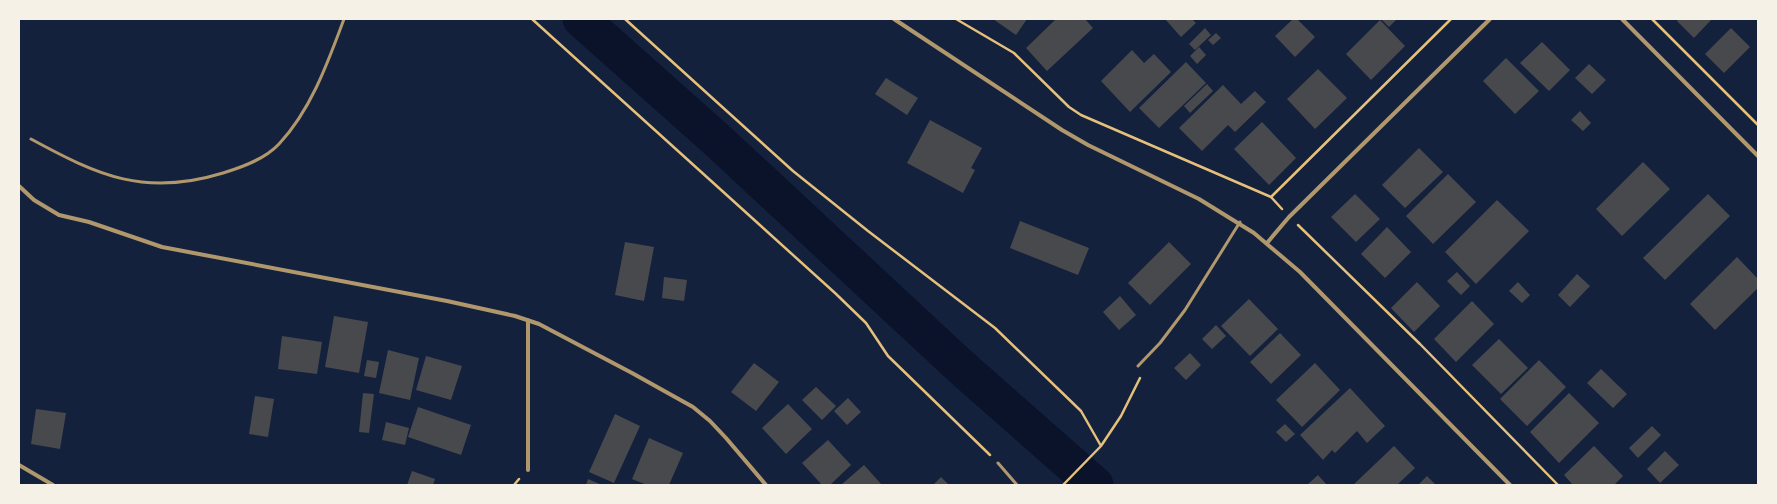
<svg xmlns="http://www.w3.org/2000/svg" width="1777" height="504" font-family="Roboto,sans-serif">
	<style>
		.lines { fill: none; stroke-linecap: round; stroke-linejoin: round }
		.river { stroke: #0b132b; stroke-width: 37 }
		.building { fill: #48494c }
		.path { stroke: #e5c07b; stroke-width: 2.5 }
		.service { stroke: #b1986c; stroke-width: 3 }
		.minor { stroke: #b1986c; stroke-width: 4 }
	</style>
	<rect width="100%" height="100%" fill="#14213d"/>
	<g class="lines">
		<!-- river -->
		<path class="river" d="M581 19 717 140 960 366 1095 485"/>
	</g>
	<!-- building -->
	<path class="building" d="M993 19H1027L1016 35Z
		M1056 19H1085L1093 28 1047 71 1026 48Z
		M1165 19H1192L1196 23 1181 37Z
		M1293 19H1297L1315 37 1295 57 1275 36Z
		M1381 19H1397L1389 27Z
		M1679 19H1712L1694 38 1677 21Z
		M1380 20 1405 46 1371 80 1346 54Z
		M1205 28 1211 35 1195 50 1189 44Z
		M1731 28 1750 47 1724 73 1705 54Z
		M1216 33 1221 38 1213 45 1208 40Z
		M1542 42 1570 70 1549 91 1520 63Z
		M1199 47 1206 55 1197 64 1190 56Z
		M1132 50 1144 63 1154 54 1171 72 1130 112 1101 81Z
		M1506 58 1539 91 1515 114 1483 81Z
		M1186 62 1206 83 1159 128 1139 108Z
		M1589 64 1606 80 1592 94 1575 78Z
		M1318 69 1347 98 1315 129 1287 99Z
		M886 78 918 98 907 115 875 94Z
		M1207 84 1213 91 1190 113 1184 106Z
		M1223 85 1241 104 1255 91 1266 102 1235 132 1228 125 1202 151 1179 128Z
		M1580 111 1591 123 1583 131 1571 120Z
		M930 120 982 148 971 168 975 170 963 193 907 163Z
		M1262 122 1296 158 1269 185 1234 149Z
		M1419 148 1443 172 1405 208 1382 185Z
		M1643 162 1670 189 1622 236 1596 209Z
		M1448 174 1476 202 1433 244 1406 216Z
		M1355 194 1380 219 1356 242 1331 217Z
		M1708 194 1730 216 1665 280 1643 258Z
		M1497 200 1529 231 1476 284 1445 252Z
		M1020 221 1089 248 1078 275 1010 248Z
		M1387 227 1411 252 1385 278 1361 254Z
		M625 242 654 247 644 301 615 295Z
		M1169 242 1191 264 1150 305 1128 283Z
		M1737 257 1758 279V288L1715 330 1690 304Z
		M1457 272 1470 286 1461 295 1447 281Z
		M1577 274 1590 286 1570 307 1558 295Z
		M664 277 687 280 684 301 662 298Z
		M1417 282 1440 306 1414 332 1391 308Z
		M1518 282 1530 295 1522 303 1509 291Z
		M1120 296 1136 315 1119 330 1103 312Z
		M1249 299 1278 329 1250 356 1221 326Z
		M1472 301 1494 324 1456 362 1434 339Z
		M334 316 368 322 359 373 325 367Z
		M1216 325 1226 336 1212 349 1202 339Z
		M1280 333 1301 355 1271 384 1250 362Z
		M282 336 322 342 317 374 278 369Z
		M1499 339 1528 368 1501 394 1472 365Z
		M388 350 419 358 410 400 379 393Z
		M1190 353 1201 365 1186 380 1174 368Z
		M426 356 462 366 451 400 416 390Z
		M367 360 379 362 376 378 364 376Z
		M1539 360 1566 387 1527 426 1500 399Z
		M754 363 779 382 756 411 731 392Z
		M1315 363 1340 390 1302 427 1276 400Z
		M1601 369 1627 394 1613 408 1587 383Z
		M816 387 836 406 822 420 802 400Z
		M1350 388 1385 426 1367 443 1357 431 1335 453 1332 450 1323 460 1300 435Z
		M363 393 374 394 369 433 359 432Z
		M1569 393 1599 423 1559 463 1530 432Z
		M255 396 274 399 268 437 249 434Z
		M848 398 861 412 847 425 834 411Z
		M788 404 812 429 786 454 762 428Z
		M418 407 471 425 461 455 408 437Z
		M36 409 66 413 60 449 31 444Z
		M615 414 640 426 614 483 589 472Z
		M386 422 409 428 405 445 382 440Z
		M1285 424 1295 434 1286 442 1276 432Z
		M1652 426 1661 435 1638 458 1629 448Z
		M649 438 683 453 669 485H647L632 479Z
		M828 440 851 465 830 485H822L802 463Z
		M1394 446 1415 468 1397 485H1353Z
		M1594 446 1623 476 1614 485H1573L1564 475Z
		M1665 451 1679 465 1660 483 1647 469Z
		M864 465 882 485H841Z
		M412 471 435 479 433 485H407Z
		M1318 475 1327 485H1307Z
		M1427 476 1436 485H1418Z
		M941 477 949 485H933Z
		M588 479 602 485H586Z"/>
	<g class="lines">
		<!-- path -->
		<path class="path" d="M532 19 835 293 866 323 888 356 990 455
			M625 19 793 171 868 231 995 328 1081 411 1101 446
			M956 19 1014 53 1069 107 1081 115 1271 197 1282 209
			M1652 19 1758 125
			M1271 197 1451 19
			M1298 225 1420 344 1558 485
			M514 485 519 479
			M1063 485 1101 446 1121 416 1140 378"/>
		<!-- service -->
		<path class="service" d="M31 139C99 176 145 197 223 173 243 167 265 159 279 144 311 110 328 62 344 19
			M1138 366 1160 343 1185 310 1240 222
			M998 463 1017 485"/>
		<!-- minor -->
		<path class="minor" d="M894 19 1062 130 1088 145 1199 199 1254 233 1300 272 1510 485
			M1622 19 1758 156
			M19 186 34 200 59 215 89 222 162 247 447 301 515 316 539 324 632 373 693 407 710 421 726 438 766 485
			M1267 243 1289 217 1490 19
			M19 465 53 485
			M528 470V320"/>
	</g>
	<!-- border -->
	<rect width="1777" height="504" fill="none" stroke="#f6f1e7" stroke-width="40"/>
</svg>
